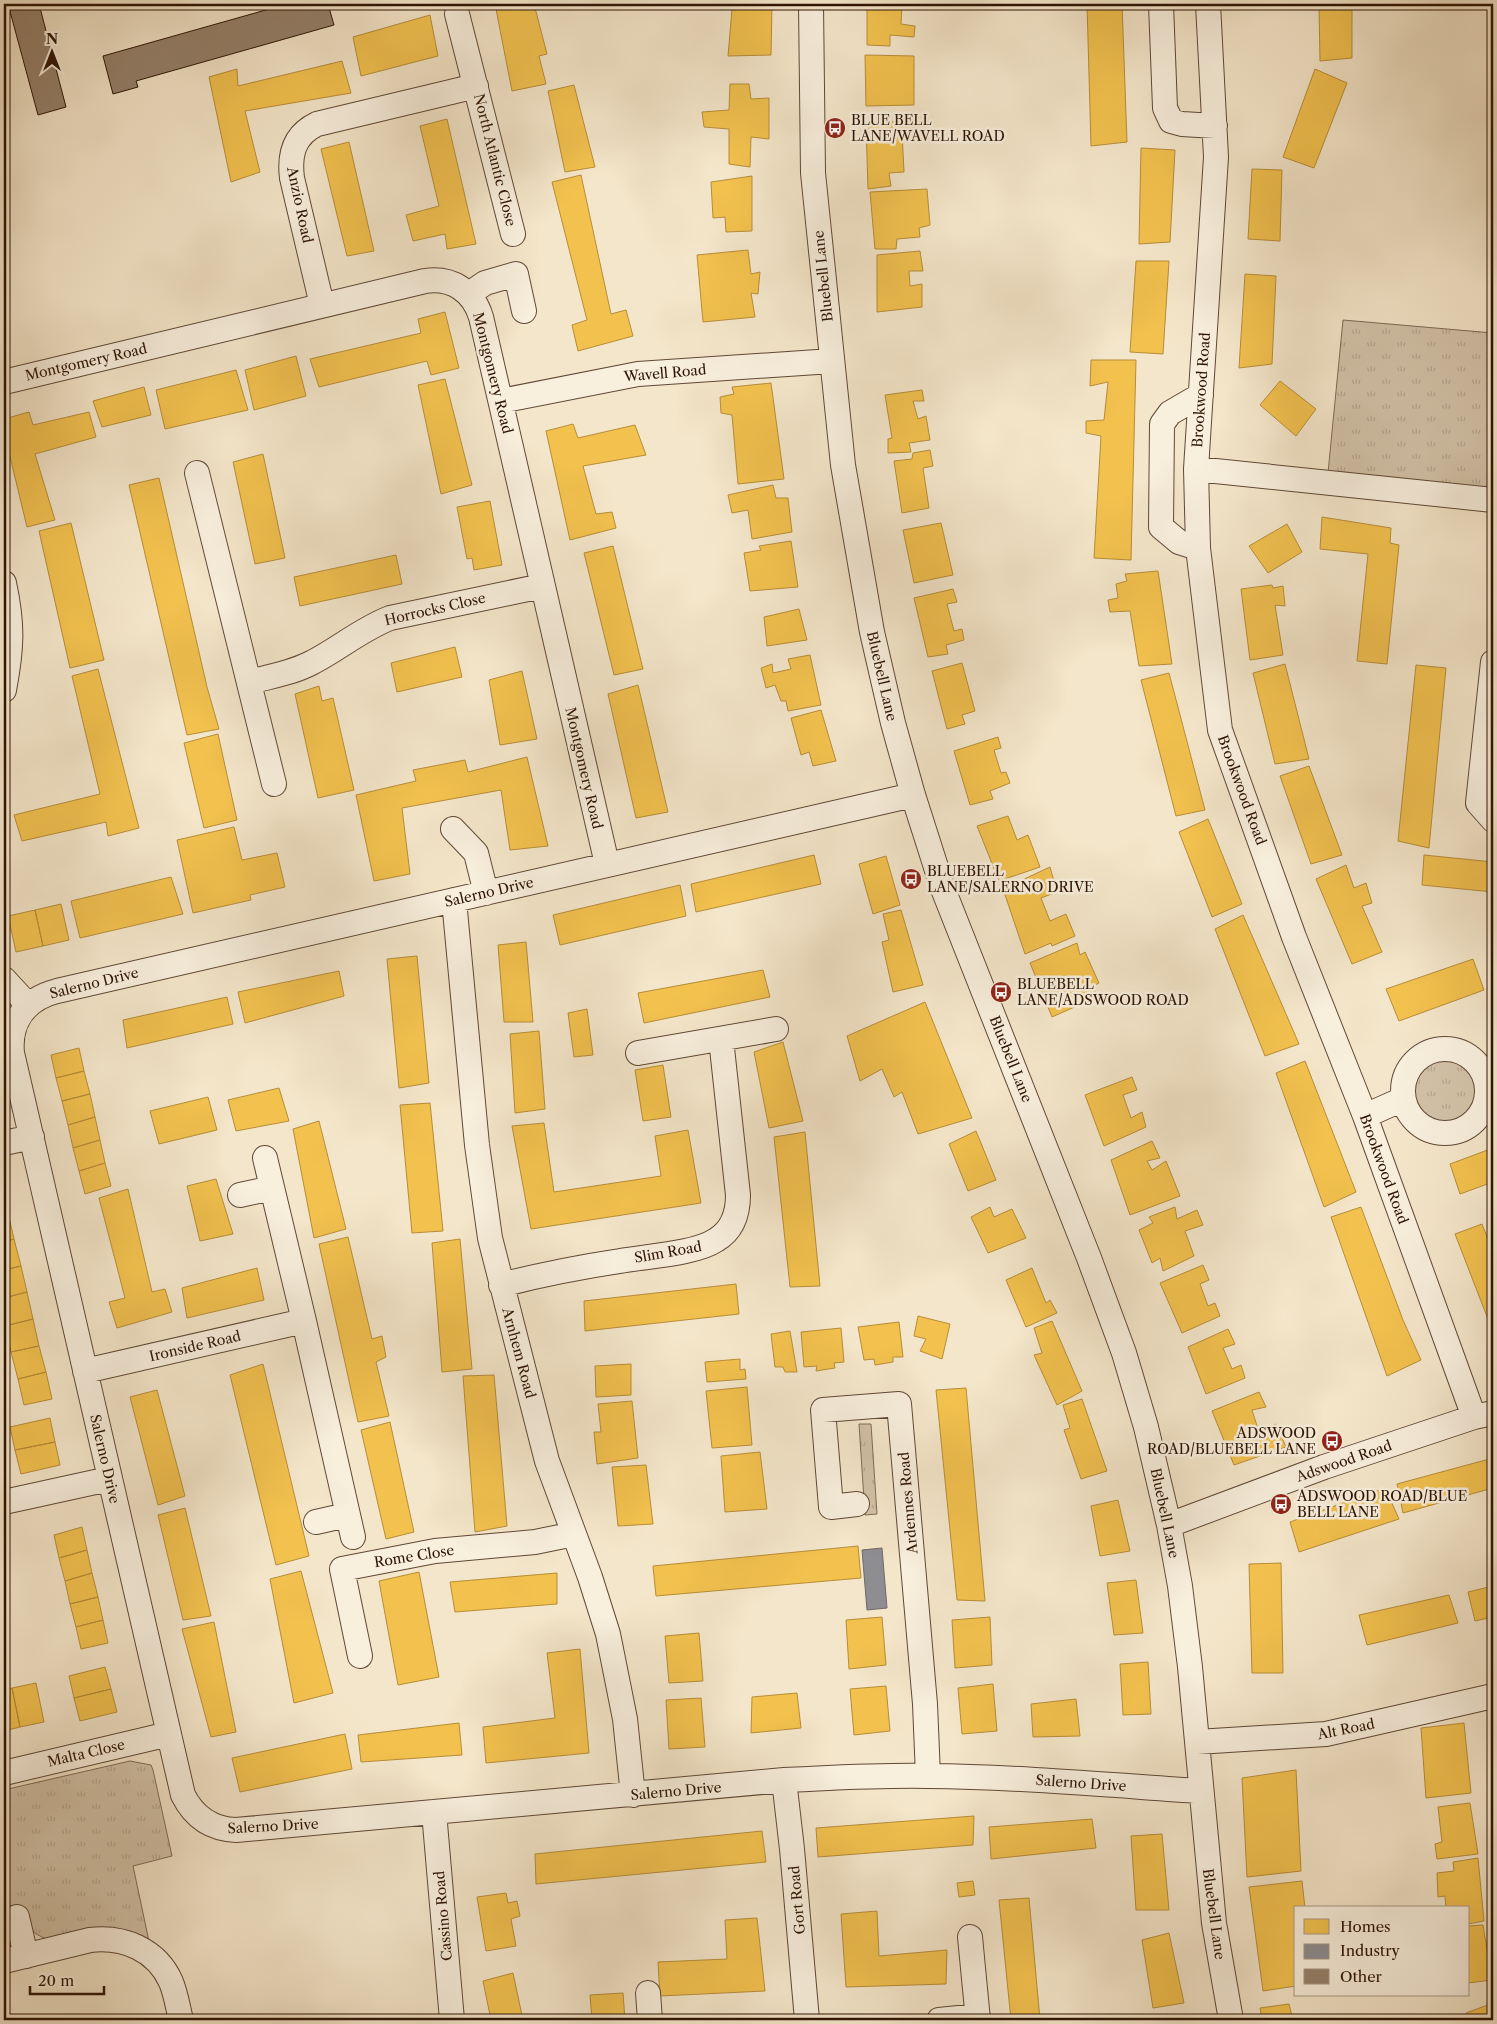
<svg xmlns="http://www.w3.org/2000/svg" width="1497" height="2024" font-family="'Libre Caslon Text',serif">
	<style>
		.grass { fill: url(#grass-tufts); stroke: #806b56 }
		.homes { fill: #f2c14e; stroke: #b78d38 }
		.industry { fill: #8d8d92; stroke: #706967 }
		.building { fill: #95816b; stroke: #2e1404 }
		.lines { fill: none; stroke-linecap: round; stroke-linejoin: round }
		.minor-casing { stroke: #604836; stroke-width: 26 }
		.minor { stroke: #f8efdd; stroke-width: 24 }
		.labels { text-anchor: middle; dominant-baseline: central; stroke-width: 5; stroke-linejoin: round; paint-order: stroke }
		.poi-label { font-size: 14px; fill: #2e1404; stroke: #f8efdd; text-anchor: start }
		.street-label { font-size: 14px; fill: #2e1404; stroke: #f8efdd }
	</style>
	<defs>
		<pattern id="grass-tufts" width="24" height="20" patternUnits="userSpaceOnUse" patternTransform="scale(1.25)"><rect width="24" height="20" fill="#d2c2a8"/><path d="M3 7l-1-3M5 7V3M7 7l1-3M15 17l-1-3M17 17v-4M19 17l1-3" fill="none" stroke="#b5a68f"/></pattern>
	</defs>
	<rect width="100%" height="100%" fill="#f4e6ca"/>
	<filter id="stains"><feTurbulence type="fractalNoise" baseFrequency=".004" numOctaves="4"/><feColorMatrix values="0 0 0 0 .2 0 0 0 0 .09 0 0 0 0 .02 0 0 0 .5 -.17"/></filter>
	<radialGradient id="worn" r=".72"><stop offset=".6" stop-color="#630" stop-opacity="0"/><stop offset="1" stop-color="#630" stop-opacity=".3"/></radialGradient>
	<!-- grass -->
	<path class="grass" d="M1343 320 1493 333V500L1327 483Z
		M1413 1091a32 32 0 1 1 64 0a32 32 0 1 1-64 0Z
		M859 1424H871L877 1514 865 1515Z
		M130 1761 151 1765 153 1770 172 1856 133 1866 150 1946 46 1939 36 1934 30 1927 6 1919 7 1942 4 1947V1831C10 1823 6 1801 8 1789Z"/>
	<!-- homes -->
	<path class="homes" d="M495 4H534L547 54 539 56 546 84 512 91Z
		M720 4H772L771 55 728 56 732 9H720Z
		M867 4H902L901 24 915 26 914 37 890 35V46L867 45Z
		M1087 4H1122L1127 142 1091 146Z
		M1319 4H1352V58L1320 61Z
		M430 15 438 56 361 76 353 37Z
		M865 55 914 56V105L866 106Z
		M342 61 351 93 245 111 260 172 231 182 209 77 237 69 238 86Z
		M1315 69 1347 83 1314 168 1283 157Z
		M730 84H749L751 99 769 98V139L751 137 750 167 729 164V129L704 127 702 112 729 110Z
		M574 85 595 167 565 172 548 91Z
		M447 119 476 244 447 249 445 234 413 241 406 215 439 206 420 126Z
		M914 120 915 133 902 132 904 172 889 173 891 186 868 189 866 124Z
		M349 142 374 251 347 256 321 149Z
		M1141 148 1175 150 1170 242 1139 244Z
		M1252 169 1282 170 1280 241 1248 239Z
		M581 175 611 314 626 310 633 336 578 351 572 325 587 320 552 182Z
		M752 176V231L726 232 725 217 713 218 711 182Z
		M927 189 930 225 919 228 920 237 897 239 896 249H875L870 192Z
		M748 250 751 274 760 272 758 294 751 293 755 317 703 322 697 255Z
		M920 251 923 271H909L910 286 922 284V307L877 312V255Z
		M1136 261H1169L1163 354 1130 352Z
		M1245 274 1276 276 1272 364 1239 368Z
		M445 312 459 368 431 375 427 361 319 387 310 359 421 333 418 319Z
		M296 356 306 396 254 410 245 370Z
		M1091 360H1136L1131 560 1094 558 1101 436 1086 433V421L1104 420 1108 382 1090 386Z
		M236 370 248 410 165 429 156 390Z
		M445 379 472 485 441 494 418 385Z
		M1280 381 1316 409 1296 436 1260 405Z
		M771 383 784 479 738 484 732 415 721 413 720 397 734 394 732 387Z
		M144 387 151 415 102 427 93 401Z
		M922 390 924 401H913L918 419 926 416 930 440 909 443 911 452 888 453V439L892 438 885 395Z
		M29 412 33 425 89 412 96 437 35 454 55 520 27 527 4 432V419Z
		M573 424 578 438 635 425 646 455 583 466 596 514 612 512 616 528 570 540 546 431Z
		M930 450 933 466 923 468 929 508 902 513 894 461 912 459 913 453Z
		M263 454 285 558 255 564 233 462Z
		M159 478 207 687 219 729 187 735 129 485Z
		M773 485 776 498H788L792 532 752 539 748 510 732 513 728 495Z
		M490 501 502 565 474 570 472 558 467 559 457 507Z
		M1322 517 1391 528 1390 543 1399 545 1387 664 1357 661 1368 554 1320 549Z
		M71 523 104 660 70 668 39 531Z
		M941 523 953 575 914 583 903 530Z
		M1287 524 1302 552 1268 573 1249 546Z
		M791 541 798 587 750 591 744 553 761 550 759 546Z
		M613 546 643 669 614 675 584 553Z
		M396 555 402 584 300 606 294 577Z
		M1158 571 1172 664 1139 666 1130 611 1110 612 1108 600 1118 598 1116 584 1127 581 1125 574Z
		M1272 585 1273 588 1283 586 1285 606 1275 605 1283 655 1250 660 1241 589Z
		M953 589 957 602 947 604 954 631 962 629 964 640 946 645 948 654 928 657 914 598Z
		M799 609 807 640 767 646 764 617Z
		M455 647 462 677 397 692 391 663Z
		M810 655 821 705 788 711 786 701H781L775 685 766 688 761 668 772 664 773 673 791 669 788 659Z
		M962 663 975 711 962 715 965 724 947 729 932 671Z
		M1285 664 1309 759 1275 764 1253 673Z
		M1416 665 1446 668 1429 848 1398 841Z
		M98 669 139 828 108 836 106 822 22 841 14 815 100 794 72 676Z
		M522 671 537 739 500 745 489 680Z
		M1169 673 1205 810 1176 816 1141 680Z
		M638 685 668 812 636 818 608 694Z
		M319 686 322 701 333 698 354 790 318 798 295 694Z
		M821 710 836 761 813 766 809 752 801 755 791 718Z
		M218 734 237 820 204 828 184 743Z
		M998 737 1001 748 994 750 1001 773 1006 772 1010 783 990 791 993 799 970 805 954 751Z
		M527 757 548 846 510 850 501 790 402 808 410 874 374 881 356 795 416 781 413 770 465 760 468 772Z
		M1309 766 1342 855 1311 864 1280 776Z
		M1008 816 1017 840 1028 835 1040 867 999 881 977 826Z
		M1208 819 1242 904 1212 917 1179 832Z
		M234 827 242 860 277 853 285 887 250 895 251 900 193 913 177 840Z
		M814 855 821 884 696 912 691 884Z
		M1424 855 1493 862V892L1422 885Z
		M886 856 900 905 873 914 859 864Z
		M1346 865 1354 888 1366 883 1372 903 1362 906 1382 952 1352 964 1316 879Z
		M1050 867 1057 892 1041 898 1050 921 1066 914 1075 936 1052 946 1051 943 1025 954 1003 889Z
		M171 877 183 914 80 938 71 901Z
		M680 885 686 916 560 945 553 915Z
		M61 904 69 940 43 946 35 910Z
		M35 910 43 946 16 952 8 916Z
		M901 910 923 985 893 992 882 942 889 940 883 914Z
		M1243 915 1299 1044 1265 1056 1215 929Z
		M526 942 533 1022H504L498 945Z
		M1077 943 1080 955 1085 952 1099 983 1093 986 1097 997 1052 1017 1030 963Z
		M417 956 429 1083 399 1088 387 959Z
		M1473 959 1484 990 1399 1021 1386 989Z
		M763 970 770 997 644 1023 638 993Z
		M339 971 344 996 245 1023 238 992Z
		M227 997 233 1024 127 1048 123 1020Z
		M925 1002 972 1118 918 1134 902 1092 894 1097 882 1069 860 1081 847 1036Z
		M587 1009 593 1055 574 1057 568 1013Z
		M539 1031 545 1109 515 1113 510 1034Z
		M783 1042 803 1121 769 1128 754 1052Z
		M79 1048 84 1071 56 1078 51 1055Z
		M1305 1061 1356 1192 1324 1207 1276 1073Z
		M663 1065 671 1117 643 1121 635 1070Z
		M84 1071 90 1094 62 1101 56 1078Z
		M1132 1077 1137 1090 1123 1095 1131 1118 1142 1112 1146 1127 1104 1146 1085 1095Z
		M279 1088 289 1121 236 1131 228 1100Z
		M90 1094 95 1117 68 1125 62 1101Z
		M208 1097 217 1130 159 1144 150 1111Z
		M430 1103 443 1231 412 1233 400 1105Z
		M95 1117 100 1140 73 1148 68 1125Z
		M319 1121 346 1229 314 1238 293 1129Z
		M544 1123 554 1192 661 1176 655 1136 688 1130 701 1203 531 1229 512 1126Z
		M976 1131 996 1180 968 1191 949 1144Z
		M805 1132 820 1286 790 1287 774 1137Z
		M100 1140 105 1163 79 1171 73 1148Z
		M1152 1141 1160 1158 1147 1161 1152 1170 1166 1161 1180 1196 1130 1215 1111 1160Z
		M1493 1148V1182L1460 1194 1450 1164Z
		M105 1163 111 1186 85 1194 79 1171Z
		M216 1179 233 1234 200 1241 187 1186Z
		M128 1189 152 1292 165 1289 172 1312 117 1328 109 1302 125 1298 99 1198Z
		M990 1207 994 1217 1012 1209 1026 1238 988 1253 971 1217Z
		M1175 1207 1177 1219 1197 1210 1203 1225 1185 1231 1194 1256 1163 1271 1160 1258 1152 1263 1139 1230 1153 1223 1149 1217Z
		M1361 1207 1403 1320 1421 1360 1387 1376 1331 1217Z
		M8 1213 14 1239 4 1242V1214Z
		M1482 1224 1493 1252V1332L1455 1234Z
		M348 1237 372 1339 382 1336 386 1357 376 1362 389 1416 358 1422 319 1244Z
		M14 1239 21 1266 4 1270V1242Z
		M460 1239 472 1369 442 1372 432 1243Z
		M1203 1265 1209 1280 1200 1284 1208 1306 1215 1303 1220 1316 1182 1333 1160 1283Z
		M21 1266 27 1292 4 1298V1270Z
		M257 1268 264 1300 187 1318 182 1288Z
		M1032 1268 1046 1303 1050 1300 1057 1313 1026 1327 1006 1280Z
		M736 1284 739 1314 585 1331 584 1301Z
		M27 1292 33 1319 5 1326 4 1298Z
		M918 1316 950 1324 942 1359 920 1351 926 1339 914 1336Z
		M33 1319 39 1346 11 1352 5 1326Z
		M1052 1321 1082 1391 1057 1405 1034 1355 1042 1353 1034 1328Z
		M899 1322 903 1357H893V1362L875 1365 874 1359 864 1360 858 1327Z
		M841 1328 844 1362 834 1363 835 1368 816 1371 817 1366 804 1367 801 1332Z
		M1228 1329 1235 1344 1223 1348 1232 1369 1241 1365 1245 1378 1206 1394 1188 1347Z
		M790 1331 797 1372H785L783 1367H775L771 1334Z
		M39 1346 46 1372 18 1379 11 1352Z
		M740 1359V1370L745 1369 746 1379 707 1382 705 1362Z
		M263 1364 309 1556 276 1565 230 1375Z
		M631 1364V1395L596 1397 595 1366Z
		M46 1372 52 1399 24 1405 18 1379Z
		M494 1375 507 1526 475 1532 463 1376Z
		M747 1387 752 1445 712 1448 706 1391Z
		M966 1388 985 1601 957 1600 936 1390Z
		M157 1390 185 1496 158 1505 130 1397Z
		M1259 1392 1266 1407 1252 1410 1259 1432 1276 1424 1286 1447 1234 1465 1212 1411Z
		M1082 1399 1107 1471 1081 1479 1064 1430 1070 1428 1063 1405Z
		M632 1401 638 1458 597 1464 594 1432H601L598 1404Z
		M50 1418 55 1442 15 1450 10 1427Z
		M390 1422 414 1532 386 1539 361 1430Z
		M55 1442 60 1465 21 1474 15 1450Z
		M760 1452 767 1509 725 1512 721 1456Z
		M1493 1458V1488L1403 1513 1397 1484Z
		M646 1465 653 1524 618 1526 612 1467Z
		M1385 1488 1399 1519 1299 1552 1290 1522Z
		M1118 1500 1130 1551 1100 1556 1091 1506Z
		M185 1508 211 1616 183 1620 158 1515Z
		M82 1527 87 1550 59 1558 54 1535Z
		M858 1546 861 1578 656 1596 653 1566Z
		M87 1550 92 1573 65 1581 59 1558Z
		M1281 1563 1283 1673H1252L1249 1564Z
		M301 1571 333 1693 294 1703 270 1579Z
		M419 1572 439 1677 398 1685 379 1581Z
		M92 1573 98 1597 70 1604 65 1581Z
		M557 1573V1604L455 1612 450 1582Z
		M1136 1580 1143 1633 1114 1635 1107 1583Z
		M1493 1586V1617L1475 1621 1468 1592Z
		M1449 1595 1458 1623 1367 1645 1359 1615Z
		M98 1597 103 1620 76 1627 70 1604Z
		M882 1617 886 1665 849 1669 846 1620Z
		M990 1617 992 1665 955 1668 952 1620Z
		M103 1620 108 1643 81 1649 76 1627Z
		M214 1622 236 1732 211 1737 182 1629Z
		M699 1633 703 1681 669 1683 665 1636Z
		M580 1649 589 1753 486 1763 483 1727 555 1718 547 1653Z
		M1148 1662 1151 1714 1123 1715 1120 1664Z
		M105 1667 111 1689 74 1698 69 1676Z
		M36 1683 44 1722 20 1727 12 1688Z
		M993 1684 997 1731 962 1734 958 1688Z
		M886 1686 890 1731 854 1735 850 1689Z
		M12 1688 20 1727 4 1731V1690Z
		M111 1689 117 1712 80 1721 74 1698Z
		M797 1693 801 1728 751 1733 752 1697Z
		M701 1698 705 1747 669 1749 666 1700Z
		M1076 1699 1080 1736 1033 1737 1031 1704Z
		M459 1723 462 1755 361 1762 358 1735Z
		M1464 1723 1471 1793 1426 1798 1421 1728Z
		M345 1734 352 1769 240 1792 232 1758Z
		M1296 1770 1301 1871 1247 1877 1242 1778Z
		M1470 1803 1478 1854 1437 1859 1435 1844 1442 1842 1438 1807Z
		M974 1816 973 1845 818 1857 816 1828Z
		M1092 1819 1096 1848 991 1859 989 1827Z
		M762 1831 766 1862 536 1884 535 1854Z
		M1162 1834 1169 1910H1136L1131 1836Z
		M1478 1858 1484 1921 1468 1924V1908H1446L1445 1896 1438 1897 1437 1873 1454 1871 1453 1862Z
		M973 1881 975 1895 959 1897 957 1883Z
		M1302 1881 1305 1908H1296V1986L1263 1991 1249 1887Z
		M506 1893 508 1903 517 1901 520 1916 511 1919 516 1946 486 1951 477 1897Z
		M1029 1898 1040 2020H1011L999 1900Z
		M877 1911 879 1956 947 1950 946 1984 846 1987 841 1914Z
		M757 1918 765 1991 660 1996 658 1962 727 1959 725 1920Z
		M1483 1925 1492 1980 1468 1983V1926Z
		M1169 1933 1184 2003 1153 2008 1142 1940Z
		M513 1973 523 2020H491L483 1981Z
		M623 1993 625 2020H592L590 1995Z
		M1493 2003V2020H1469L1466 2013Z
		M1289 2004 1293 2020H1262L1260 2008Z
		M1168 2014 1169 2020H1145Z"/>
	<!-- industry -->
	<path class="industry" d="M882 1548 887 1608 867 1610 862 1550Z"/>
	<!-- building -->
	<path class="building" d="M8 4H39L66 107 38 115Z
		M287 4H328L334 25 136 81 138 87 113 94 103 56Z"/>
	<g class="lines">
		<!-- minor casing -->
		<g class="minor-casing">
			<path id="minor" d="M811 4 813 173 843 465 872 632 893 723 913 795 943 889 1089 1258 1124 1353 1146 1427 1169 1525 1180 1586 1190 1667 1214 1923 1231 2020
				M1161 4 1165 108 1171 121 1182 124 1215 126
				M1208 4 1216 157 1196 469 1198 548 1220 730 1294 937 1365 1116 1474 1417
				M457 14 513 234
				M469 294 485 283 516 274 524 311
				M322 305 292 178C289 154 294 135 317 124L476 86
				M4 382 425 281C452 277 473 291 481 317L607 864
				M501 401 638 374 832 361
				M1196 469 1493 500
				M197 473 274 784
				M1198 548 1179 542 1161 527 1162 424 1170 413 1201 395
				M4 583C13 625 12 648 4 690
				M1493 662 1478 803 1493 820
				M250 682C271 676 293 673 313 662 340 648 360 630 390 618L542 586
				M913 795 57 991C26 999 9 1021 12 1053L183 1795C194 1817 211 1829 236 1830L784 1780C832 1778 880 1775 928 1776 1019 1777 1110 1785 1200 1791
				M453 829 476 853 486 893
				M454 900 477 1145 490 1238 547 1461 590 1577 608 1634 625 1719 633 1795
				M4 979 28 1005
				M1403 1091a42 42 0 1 1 84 0a42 42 0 1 1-84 0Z
				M638 1053 776 1029
				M1365 1116 1403 1099
				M4 1143 32 1137
				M265 1158 304 1321 353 1537
				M240 1195 272 1188
				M501 1285C540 1275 580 1267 620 1261 647 1256 695 1254 716 1240 733 1230 738 1213 738 1195L721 1039
				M85 1371 304 1321
				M4 1502 109 1479
				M857 1504 831 1507 823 1410 899 1404 925 1704 928 1776
				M316 1522 347 1515
				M1169 1525 1324 1467 1474 1417 1493 1413
				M360 1656 342 1569 435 1551 535 1542 574 1534
				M1197 1742 1326 1734 1493 1696
				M4 1773 169 1734
				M784 1780 792 1849 807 2020
				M434 1812 452 2020
				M17 1917 26 1956
				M970 1937 978 2020
				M4 1961 90 1940C124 1936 157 1950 171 1982 176 1994 178 2008 181 2020
				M648 1993 650 2020
				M939 2020 978 2016"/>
		</g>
		<!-- minor -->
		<use href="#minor" class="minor"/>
	</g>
	<!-- icons -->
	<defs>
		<g id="bus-disc" transform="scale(1.125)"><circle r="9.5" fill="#8f2418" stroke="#f8efdd"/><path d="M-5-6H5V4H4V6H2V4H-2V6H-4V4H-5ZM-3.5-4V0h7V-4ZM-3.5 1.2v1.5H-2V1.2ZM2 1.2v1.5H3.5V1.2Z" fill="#fff"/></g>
	</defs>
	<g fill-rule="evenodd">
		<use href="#bus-disc" x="835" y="128"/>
		<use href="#bus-disc" x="911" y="879"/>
		<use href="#bus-disc" x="1001" y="992"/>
		<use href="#bus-disc" x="1332" y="1441"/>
		<use href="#bus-disc" x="1281" y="1504"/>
	</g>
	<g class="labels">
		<!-- poi labels -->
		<g class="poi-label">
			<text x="851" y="120">BLUE BELL<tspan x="851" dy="16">LANE/WAVELL ROAD</tspan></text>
			<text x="927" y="871">BLUEBELL<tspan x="927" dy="16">LANE/SALERNO DRIVE</tspan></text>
			<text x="1017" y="984">BLUEBELL<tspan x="1017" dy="16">LANE/ADSWOOD ROAD</tspan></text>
			<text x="1316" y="1433" text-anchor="end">ADSWOOD<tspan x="1316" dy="16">ROAD/BLUEBELL LANE</tspan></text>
			<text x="1297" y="1496">ADSWOOD ROAD/BLUE<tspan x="1297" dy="16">BELL LANE</tspan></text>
		</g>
		<!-- street labels -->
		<g class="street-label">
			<text transform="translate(495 160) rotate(76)">North Atlantic Close</text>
			<text transform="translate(300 205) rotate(78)">Anzio Road</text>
			<text transform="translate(823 276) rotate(-96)">Bluebell Lane</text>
			<text transform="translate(86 362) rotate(-13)">Montgomery Road</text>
			<text transform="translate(493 373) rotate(76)">Montgomery Road</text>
			<text transform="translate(665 373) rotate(-5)">Wavell Road</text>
			<text transform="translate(1201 390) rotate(-86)">Brookwood Road</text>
			<text transform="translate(435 609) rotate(-13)">Horrocks Close</text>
			<text transform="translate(882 676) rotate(77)">Bluebell Lane</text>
			<text transform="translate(584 768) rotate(77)">Montgomery Road</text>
			<text transform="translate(1242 790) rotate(70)">Brookwood Road</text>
			<text transform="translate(489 892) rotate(-13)">Salerno Drive</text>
			<text transform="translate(94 983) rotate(-14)">Salerno Drive</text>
			<text transform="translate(1011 1059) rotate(68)">Bluebell Lane</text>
			<text transform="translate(1384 1169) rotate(70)">Brookwood Road</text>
			<text transform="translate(668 1252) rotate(-10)">Slim Road</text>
			<text transform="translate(195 1346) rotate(-13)">Ironside Road</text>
			<text transform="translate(519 1353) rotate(75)">Arnhem Road</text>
			<text transform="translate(105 1459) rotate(77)">Salerno Drive</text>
			<text transform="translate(1344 1461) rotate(-19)">Adswood Road</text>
			<text transform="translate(908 1503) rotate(-95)">Ardennes Road</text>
			<text transform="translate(1165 1513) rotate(78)">Bluebell Lane</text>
			<text transform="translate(414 1556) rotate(-9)">Rome Close</text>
			<text transform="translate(1346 1729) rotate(-11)">Alt Road</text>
			<text transform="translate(86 1753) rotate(-13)">Malta Close</text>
			<text transform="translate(1081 1783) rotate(4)">Salerno Drive</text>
			<text transform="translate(676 1791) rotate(-5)">Salerno Drive</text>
			<text transform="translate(273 1826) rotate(-3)">Salerno Drive</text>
			<text transform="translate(797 1900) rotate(-95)">Gort Road</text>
			<text transform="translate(1214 1914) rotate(82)">Bluebell Lane</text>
			<text transform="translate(443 1916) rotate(-95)">Cassino Road</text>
		</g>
	</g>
	<!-- margin -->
	<rect width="1497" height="2024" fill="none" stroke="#f4e6ca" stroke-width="20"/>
	<rect x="5" y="5" width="1487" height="2014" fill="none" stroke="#2e1404" stroke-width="2.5"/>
	<rect x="10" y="10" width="1477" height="2004" fill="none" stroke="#2e1404"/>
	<!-- legend -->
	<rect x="1294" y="1906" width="175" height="90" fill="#f8efdd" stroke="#a79786"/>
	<rect x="1304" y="1919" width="25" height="15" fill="#f2c14e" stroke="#a79786"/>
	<text x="1340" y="1932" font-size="15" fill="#2e1404">Homes</text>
	<rect x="1304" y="1944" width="25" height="15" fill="#8d8d92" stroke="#a79786"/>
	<text x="1340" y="1956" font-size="15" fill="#2e1404">Industry</text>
	<rect x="1304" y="1969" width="25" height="15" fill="#95816b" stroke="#a79786"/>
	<text x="1340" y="1982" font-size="15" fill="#2e1404">Other</text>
	<!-- north arrow -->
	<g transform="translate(52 52)" stroke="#f8efdd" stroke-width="4" paint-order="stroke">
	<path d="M0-4L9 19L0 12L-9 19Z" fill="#2e1404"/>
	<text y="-8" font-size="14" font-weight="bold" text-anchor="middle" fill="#2e1404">N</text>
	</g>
	<!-- scale -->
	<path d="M30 1986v8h74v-8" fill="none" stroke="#2e1404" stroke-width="2.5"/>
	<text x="38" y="1986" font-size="15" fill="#2e1404" stroke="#f8efdd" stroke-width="4" paint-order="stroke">20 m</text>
	<rect width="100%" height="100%" filter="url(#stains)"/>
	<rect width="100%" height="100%" fill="url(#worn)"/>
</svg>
